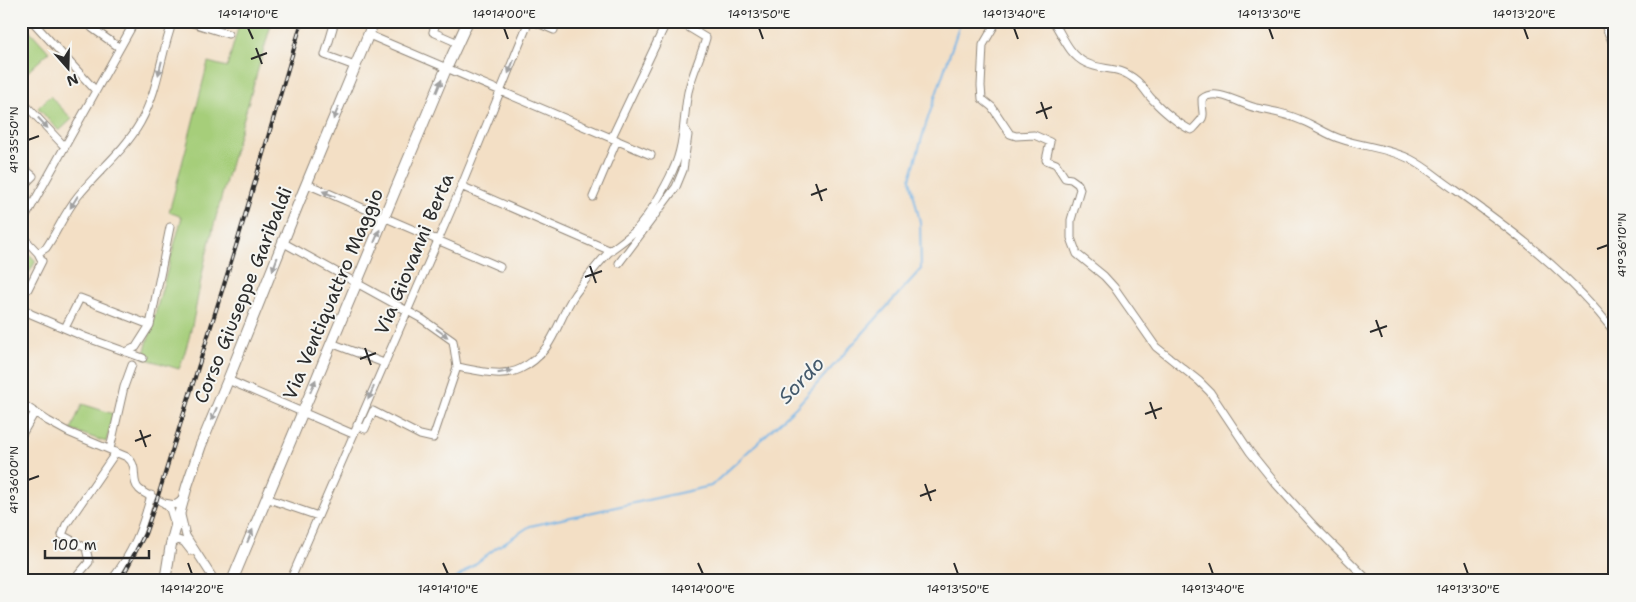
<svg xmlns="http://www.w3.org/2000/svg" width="1636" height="602" font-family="'Shantell Sans',sans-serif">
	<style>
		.green { fill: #a6ce7a; stroke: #687c52 }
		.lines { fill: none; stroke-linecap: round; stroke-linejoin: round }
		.stream { stroke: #71b2e5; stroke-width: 2 }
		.minor-casing { stroke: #8f8578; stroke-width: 9 }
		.secondary-casing { stroke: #8f8578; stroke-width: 12 }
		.minor { stroke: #fff; stroke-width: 7 }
		.secondary { stroke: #fff; stroke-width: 10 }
		.rail-casing { stroke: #2b2b2b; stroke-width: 4 }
		.rail { stroke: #f6f6f2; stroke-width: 2; stroke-dasharray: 5.5; stroke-linecap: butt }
		.oneway { fill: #a0a0a0 }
		.ticks { fill: none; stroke: #2b2b2b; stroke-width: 2 }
		.labels { text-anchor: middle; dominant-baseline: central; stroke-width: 4; stroke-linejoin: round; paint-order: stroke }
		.street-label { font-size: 19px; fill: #2b2b2b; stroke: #f6f6f2 }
		.water-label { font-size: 20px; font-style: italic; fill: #445a6c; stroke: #f6f6f2 }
		.neatline { fill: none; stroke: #2b2b2b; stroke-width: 2 }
		.ticks-label { font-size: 12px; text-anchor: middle; fill: #2b2b2b }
	</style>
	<rect width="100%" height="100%" fill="#f6f6f2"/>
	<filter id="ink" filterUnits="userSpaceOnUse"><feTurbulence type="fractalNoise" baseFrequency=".02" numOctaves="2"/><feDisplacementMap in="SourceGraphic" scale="10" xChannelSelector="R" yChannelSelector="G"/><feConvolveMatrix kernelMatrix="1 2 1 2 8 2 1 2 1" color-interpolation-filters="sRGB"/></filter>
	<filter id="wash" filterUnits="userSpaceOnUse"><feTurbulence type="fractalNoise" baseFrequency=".0096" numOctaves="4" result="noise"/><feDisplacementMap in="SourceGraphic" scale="20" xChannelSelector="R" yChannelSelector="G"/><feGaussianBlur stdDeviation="1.12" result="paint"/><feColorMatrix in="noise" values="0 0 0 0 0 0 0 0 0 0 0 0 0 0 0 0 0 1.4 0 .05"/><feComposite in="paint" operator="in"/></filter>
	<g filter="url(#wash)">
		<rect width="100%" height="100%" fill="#f3dfc5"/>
		<!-- green -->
		<path class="green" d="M21 21 49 52 21 78Z
			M240 21H272C251 95 228 169 209 244 198 285 195 329 179 369L143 358 182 217 169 212 187 145 208 62 227 67Z
			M50 96 72 119 59 131 38 108Z
			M21 246 36 261 21 286Z
			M82 404 114 414 106 442 71 430Z"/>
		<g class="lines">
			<!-- stream -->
			<path class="stream" d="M453 581 496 548 530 526 711 486 796 407 921 269 920 222 910 179 926 124 961 21"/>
		</g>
	</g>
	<g filter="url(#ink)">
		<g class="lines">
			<!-- minor casing -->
			<g class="minor-casing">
				<path id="minor" d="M32 21 96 91
					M89 21 92 28 120 48
					M186 21 228 34
					M335 21 325 55 352 65 355 68
					M437 21 433 32 458 43
					M533 21 554 30
					M997 21 983 45 981 86 982 99 992 107 1010 134 1016 136 1034 135 1050 142 1046 160 1056 164 1065 178 1071 179 1078 184 1080 189 1071 220V238L1077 254 1104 276 1114 287 1156 347 1199 381 1210 392 1250 452 1275 483 1314 526 1369 581
					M1053 21C1063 36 1069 55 1086 63 1104 72 1117 64 1137 81 1144 87 1147 95 1154 101 1162 110 1180 125 1191 130L1193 129C1208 113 1202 119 1202 99 1216 87 1240 104 1256 108 1272 111 1288 114 1303 121 1316 126 1327 135 1341 139 1364 147 1388 148 1410 159 1426 167 1439 179 1454 189 1512 230 1572 275 1615 333
					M1603 21 1615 48
					M369 35 651 155
					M21 100 65 147
					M612 137 667 21
					M21 166 33 176 21 188
					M307 184 500 267
					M461 186 611 251
					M593 197 617 140
					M21 225 135 21
					M21 235 38 253 42 261 28 289 21 294
					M282 242 422 319 453 341 457 367 433 438 420 435 373 411 365 429 357 425
					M38 253 46 248C57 232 65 212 78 196 98 171 124 151 140 123 159 89 160 56 173 21
					M619 263 676 187 683 170 688 135 686 131
					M21 306 31 314 85 337 143 358
					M65 328 80 298 150 325
					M331 343 384 363
					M126 352 136 347 150 325 170 227
					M457 367C476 370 502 378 520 369 554 353 556 322 575 294 586 279 598 263 611 250 619 244 628 238 635 231 648 217 665 188 673 170 685 145 683 118 688 92 692 75 701 56 706 38L678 21
					M228 380 353 434
					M21 403 48 421 68 432 127 457C140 467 130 481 139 489 145 495 157 499 164 503
					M21 436 35 412
					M110 449 124 387 132 365
					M266 498 318 516
					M181 515 186 536 215 581
					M175 525 170 509 164 503C173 505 176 506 183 499
					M171 544 178 540 184 542 191 551
					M73 581 89 562 86 548 62 535 66 525 116 452
					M111 581C133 552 142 530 151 495
					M290 581 459 192 529 21"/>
			</g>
			<!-- secondary casing -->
			<g class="secondary-casing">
				<path id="secondary" d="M165 581 171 544 187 486 201 445 228 380 299 202 374 21
					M232 581 446 69 468 21"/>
			</g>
			<!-- minor -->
			<use href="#minor" class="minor"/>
			<!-- secondary -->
			<use href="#secondary" class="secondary"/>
			<!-- rail casing -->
			<g class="rail-casing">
				<path id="rail" d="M120 581 145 534 157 499 236 246 302 21"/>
			</g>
			<!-- rail -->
			<use href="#rail" class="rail"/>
		</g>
		<!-- one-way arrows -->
		<defs><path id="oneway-solid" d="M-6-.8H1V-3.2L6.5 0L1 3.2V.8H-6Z" transform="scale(1.25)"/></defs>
		<g class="oneway">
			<use href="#oneway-solid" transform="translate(511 67) rotate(112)"/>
			<use href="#oneway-solid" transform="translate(160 68) rotate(104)"/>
			<use href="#oneway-solid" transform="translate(439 86) rotate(-68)"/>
			<use href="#oneway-solid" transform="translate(336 113) rotate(113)"/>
			<use href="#oneway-solid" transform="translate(43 123) rotate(47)"/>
			<use href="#oneway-solid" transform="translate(329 194) rotate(-157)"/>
			<use href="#oneway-solid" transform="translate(74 202) rotate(122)"/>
			<use href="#oneway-solid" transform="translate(377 236) rotate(-67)"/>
			<use href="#oneway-solid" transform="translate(275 264) rotate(110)"/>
			<use href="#oneway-solid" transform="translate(442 333) rotate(36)"/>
			<use href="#oneway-solid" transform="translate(505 372) rotate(-9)"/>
			<use href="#oneway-solid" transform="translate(313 386) rotate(-67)"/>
			<use href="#oneway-solid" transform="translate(371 393) rotate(114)"/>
			<use href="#oneway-solid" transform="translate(214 414) rotate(113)"/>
			<use href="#oneway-solid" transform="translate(250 536) rotate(-67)"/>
		</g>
	</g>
	<!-- ticks -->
	<path class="ticks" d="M248 28 253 39M504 28 508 39M759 28 763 39M1014 28 1018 39M1269 28 1273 39M1524 28 1528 39M256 48 262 64M251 59 267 53M1041 102 1047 119M1036 113 1052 107M28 140 39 136M816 184 822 201M811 195 827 189M1597 249 1608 245M590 266 596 283M585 277 602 271M1376 320 1382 337M1370 332 1387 326M365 348 371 365M360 359 376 353M1150 402 1156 419M1145 414 1162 408M140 430 146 447M135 441 151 435M28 480 39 476M925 484 931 501M920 496 936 490M188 563 192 574M443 563 448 574M698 563 703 574M954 563 958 574M1209 563 1213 574M1464 563 1468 574"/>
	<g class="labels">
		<!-- street labels -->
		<g class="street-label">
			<text transform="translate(414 254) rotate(-67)">Via Giovanni Berta</text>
			<text transform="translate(333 294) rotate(-67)">Via Ventiquattro Maggio</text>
			<text transform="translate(243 295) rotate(-68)">Corso Giuseppe Garibaldi</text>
		</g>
		<!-- water labels -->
		<g class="water-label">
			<text transform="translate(801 380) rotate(-46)">Sordo</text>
		</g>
	</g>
	<!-- margin -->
	<rect width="1636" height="602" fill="none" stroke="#f6f6f2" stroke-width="55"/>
	<!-- north arrow -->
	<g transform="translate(68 68) rotate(160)" stroke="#f6f6f2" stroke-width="4" paint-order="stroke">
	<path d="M0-4L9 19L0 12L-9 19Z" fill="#2b2b2b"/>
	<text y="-8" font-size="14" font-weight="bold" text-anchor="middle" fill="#2b2b2b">N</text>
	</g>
	<!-- scale -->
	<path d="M45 550v8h104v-8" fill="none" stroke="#2b2b2b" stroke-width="2.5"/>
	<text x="52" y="550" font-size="15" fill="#2b2b2b" stroke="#f6f6f2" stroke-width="4" paint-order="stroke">100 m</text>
	<rect x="28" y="28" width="1580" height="546" class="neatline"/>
	<g class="ticks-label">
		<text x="248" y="18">14°14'10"E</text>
		<text x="504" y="18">14°14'00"E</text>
		<text x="759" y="18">14°13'50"E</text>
		<text x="1014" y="18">14°13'40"E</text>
		<text x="1269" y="18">14°13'30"E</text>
		<text x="1524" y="18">14°13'20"E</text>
		<text transform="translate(14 140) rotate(-90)" y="4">41°35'50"N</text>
		<text transform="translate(1622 245) rotate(-90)" y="4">41°36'10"N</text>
		<text transform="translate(14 480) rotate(-90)" y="4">41°36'00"N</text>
		<text x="192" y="593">14°14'20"E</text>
		<text x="448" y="593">14°14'10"E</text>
		<text x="703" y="593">14°14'00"E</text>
		<text x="958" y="593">14°13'50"E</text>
		<text x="1213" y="593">14°13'40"E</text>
		<text x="1468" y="593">14°13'30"E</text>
	</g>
</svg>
